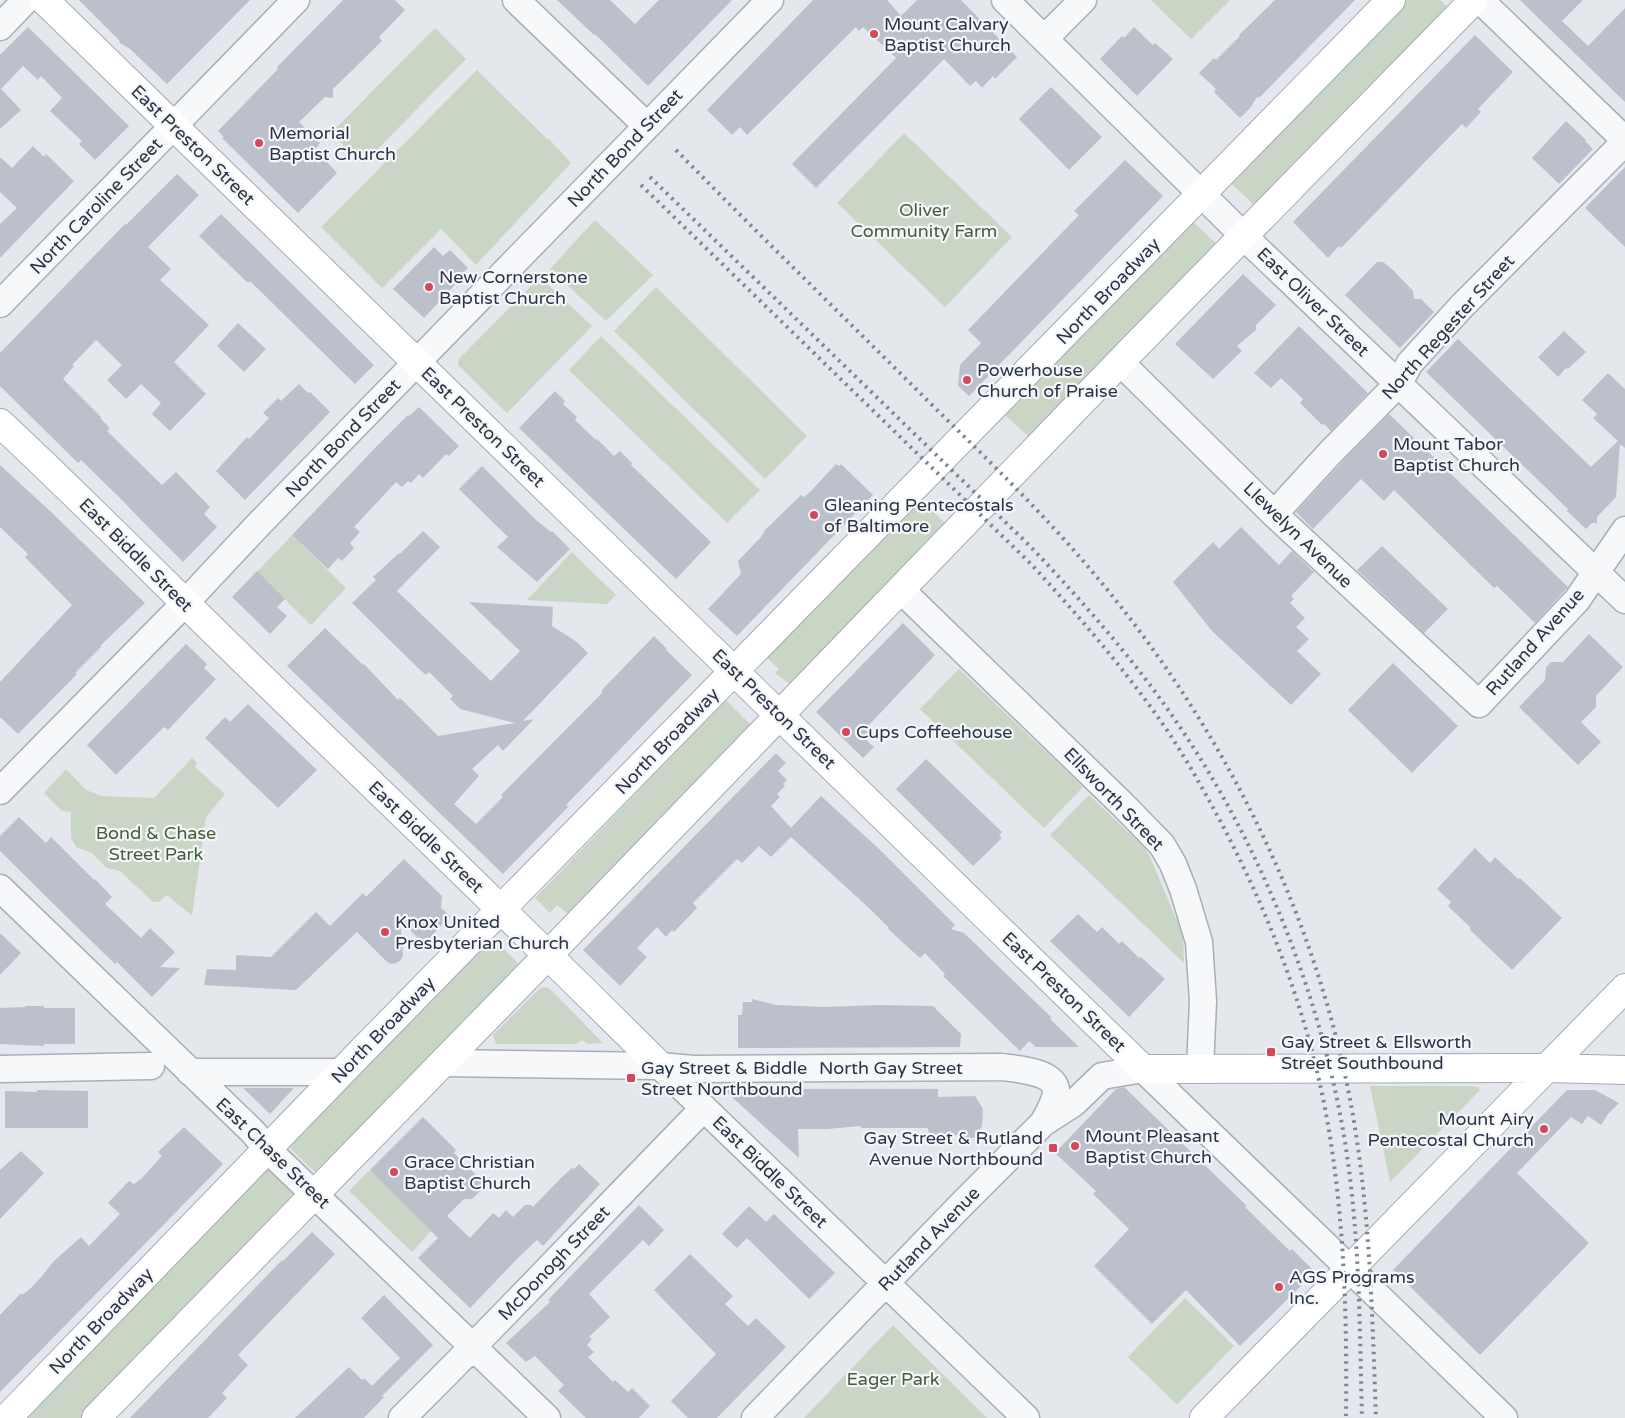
<svg xmlns="http://www.w3.org/2000/svg" width="1625" height="1418" font-family="'Varela Round',sans-serif">
	<style>
		.green { fill: #c9d6c5 }
		.building { fill: #bbc0ca }
		.lines { fill: none; stroke-linecap: round; stroke-linejoin: round }
		.minor-casing { stroke: #a9aeb7; stroke-width: 29 }
		.major-casing { stroke: #a3abb8; stroke-width: 30 }
		.minor { stroke: #f7f8fa; stroke-width: 26 }
		.major { stroke: #fff; stroke-width: 28 }
		.rail { stroke: #7d8696; stroke-width: 4; stroke-dasharray: 2.5 5; stroke-linecap: butt }
		.poi-dot { fill: #d1495b; stroke: #f4f6f9; stroke-width: 2 }
		.labels { text-anchor: middle; dominant-baseline: central; stroke-width: 4.5; stroke-linejoin: round; paint-order: stroke }
		.poi-label { font-size: 18px; fill: #2b3445; stroke: #f4f6f9; text-anchor: start }
		.street-label { font-size: 18px; fill: #2b3445; stroke: #f4f6f9 }
		.park-label { font-size: 18px; fill: #3f6138; stroke: #f4f6f9 }
	</style>
	<rect width="100%" height="100%" fill="#e4e7ec"/>
	<!-- green -->
	<path class="green" d="M1151 0H1230L1191 39Z
		M1407 0H1440L1449 8 1257 208 1231 183Z
		M435 28 466 59 363 164 331 133Z
		M477 70 547 139 548 138 571 163 476 265 441 229 382 288 321 227Z
		M904 133 1012 237 945 307 837 203Z
		M595 220 653 275 606 321 550 269Z
		M1192 221 1218 245 1031 439 1005 415Z
		M540 277 592 326 507 413 458 365 459 359Z
		M656 287 807 436 765 479 614 331Z
		M601 336 760 490 727 523 569 370Z
		M920 499 947 525 791 685 775 673 779 669 766 657Z
		M292 535 346 588 311 625 257 572Z
		M572 552 616 595 607 604 527 600Z
		M959 669 1083 787 1044 828 920 709Z
		M726 700 751 725 568 914 557 905 550 913 535 898Z
		M192 758 197 763 195 767 225 794 206 817 192 916 167 895 159 902H153L120 871 107 868 92 853 76 847 71 838V812L62 811 44 793 66 769 86 790 101 796 154 798Z
		M1089 795 1144 847 1150 857 1183 935 1184 963 1050 835Z
		M492 937 521 966 318 1175 288 1146Z
		M545 987 550 989 603 1043 588 1044 582 1040 576 1044H496L493 1035 539 989Z
		M1370 1086H1470L1478 1087 1480 1090 1390 1182Z
		M266 1168 297 1198 81 1418H21Z
		M370 1170 431 1231 412 1252 349 1191Z
		M1185 1298 1234 1346 1177 1405 1128 1357Z
		M893 1325 987 1418H804Z"/>
	<!-- building -->
	<path class="building" d="M79 0H250L167 84 130 49 120 43 119 40Z
		M343 0H395L405 10 379 37 382 41 333 89V98L325 97 299 122 320 143 315 149 337 173 298 213 222 138 224 137 218 131 278 69 277 67Z
		M557 0H610L635 24 659 0H732L648 86 595 34 594 35Z
		M813 0H887L901 16 917 0H961L1017 57 995 79 993 76 982 88 976 81 970 86 944 59 816 188 792 164 896 58 863 27 859 31 856 27 747 135 740 127 732 135 707 110Z
		M1275 0H1355L1259 98 1257 97 1250 108 1240 118 1214 92 1216 89 1199 73 1214 58 1216 60 1240 36 1239 35Z
		M1520 0H1583L1562 21 1588 46 1625 8V102Z
		M28 27 129 126 95 160 79 144 82 141 50 111 62 98 41 76 38 80 23 66 1 89 21 110 0 129V55Z
		M1134 27 1153 45 1155 43 1173 59 1137 96 1100 59 1122 36 1124 38Z
		M1475 35 1513 72 1478 109 1481 112 1466 128 1462 124 1341 248 1339 246 1328 258 1293 222Z
		M1051 87 1102 137 1069 170 1019 119Z
		M1566 121 1586 140 1585 141 1593 149 1559 184 1532 158Z
		M33 146 44 157 46 154 74 181 0 258V224L17 208 0 192V157L12 168Z
		M1125 160 1163 196 969 396 958 386 960 365 981 343 968 330 1079 215 1074 211Z
		M1625 167V247L1585 208Z
		M177 174 199 195 148 247 171 269 160 280 209 325 174 362 206 394 170 431 152 414 161 403 141 384 126 399 107 380 122 365 96 340 72 365 74 366 63 379 101 417 100 418 110 428 107 431 162 485 176 472 210 507 204 514 217 527 183 562 142 521 122 500 81 460 78 463 0 386V353L125 224 126 225Z
		M221 214 374 365 355 384 250 281 248 283 199 236Z
		M434 247 443 256 450 250 468 268 462 274 464 275 424 318 393 289Z
		M1377 262H1383L1393 270 1413 291 1414 299H1421L1434 312 1400 348 1345 295Z
		M1243 274 1276 305 1256 325V330L1237 346 1242 351 1213 379 1175 344Z
		M238 323 266 349 244 372 217 346Z
		M1299 326 1368 393 1331 431 1324 424 1322 425 1300 403 1303 399 1281 378 1271 388 1254 373Z
		M1564 331 1586 352 1568 369 1566 368 1558 377 1538 357Z
		M1458 339 1591 467 1618 441 1593 418 1597 414 1582 400 1608 373 1625 389V448L1620 444 1616 497 1597 517V523H1592L1586 529 1567 511 1568 509 1426 372Z
		M299 384 308 393 310 392 330 412 245 500 216 471 247 437 249 439 269 418 263 413 278 398 281 401Z
		M555 391 565 401 563 404 577 417 575 420 596 440 597 439 614 456 620 451 632 463 631 465 711 542 676 579 519 428Z
		M419 407 459 446 449 456 446 454 423 478 419 474 411 483 408 481 402 487 396 482 354 527 360 532 350 543 354 548 342 561 338 558 328 569 292 535 374 449 408 415 409 416Z
		M1389 414 1568 587 1535 623 1497 586 1494 588 1394 490 1384 501 1361 479 1313 529 1296 512 1341 463Z
		M836 464 839 466 841 464 873 495 737 636 708 609 741 574 738 561 761 537 765 530 801 495 804 497 810 492Z
		M0 465 50 511 145 603 100 646 101 647 75 673 77 674 18 734 0 717V682L72 605 25 557 28 554 0 527Z
		M482 466 536 520 551 532 552 531 570 549 537 582 497 547 508 537 459 489Z
		M1241 527 1279 565 1292 551 1314 572 1291 596 1294 599 1290 603 1305 618 1296 627 1309 639 1297 651 1321 674 1291 705 1212 631 1173 582 1213 542 1219 549Z
		M423 531 440 547 397 591 491 681 520 651 469 602 553 607 552 626 577 642 588 653 523 721 534 719 503 751 498 745 472 769 479 776 454 804 476 824 503 797 501 795 603 692 601 691 654 636 667 649 666 650 692 675 566 805 568 807 503 874 287 666 325 628 363 665 364 664 398 700 400 698 438 736 515 723 460 709 450 699 453 696 429 672 426 675 418 668 352 603 376 580 373 577 399 553 400 554Z
		M1382 546 1448 609 1424 633 1357 570Z
		M257 571 285 599 277 607 287 616 270 634 232 597Z
		M903 623 935 655 868 726 872 729 864 738 874 747 863 758 816 712Z
		M1589 634 1623 667 1596 696V707L1581 722 1601 742 1578 765 1519 707 1545 680 1546 667 1551 662H1563Z
		M186 644 207 664 204 668 216 679 168 730 164 727 116 775 87 745Z
		M1393 663 1458 726 1412 773 1348 710Z
		M248 704 317 770 278 808 205 738 225 717 230 722Z
		M776 753 786 763 778 771 787 780 783 784 785 786 777 794 780 797 771 806 791 828 821 796 878 848 955 925 951 929 964 933 1052 1018 1050 1019 1079 1047H1036L1029 1041 1020 1051 943 976 945 974 925 953 920 958 888 929 889 928 869 908 791 837 771 857 759 846 742 863 737 859 693 903 697 908 674 932 672 930 666 937 657 927 637 948 647 957 620 986 617 983 583 950Z
		M926 759 1002 832 999 835 1002 838 973 866 896 789Z
		M19 817 46 843 51 837 94 880 95 879 112 897 105 904 141 938 150 928 175 952 160 967 180 968 152 997 117 962 115 964 80 930 0 851V836Z
		M1475 848 1490 863 1495 857 1518 879 1520 878 1562 918 1512 970 1470 930 1471 928 1448 906 1451 902 1437 889Z
		M404 859 442 896 441 908 450 916 424 944 400 920 403 955 401 960 396 963 391 964 387 962 357 932 296 990 204 985 207 969 236 970V955L271 957 316 912 330 926 363 893 366 897Z
		M1078 914 1097 932 1102 927 1119 944 1122 941 1139 958 1141 957 1165 979 1129 1017 1050 941Z
		M0 933 21 953 0 975Z
		M752 999 776 1005 824 1007 880 1005 933 1006 961 1034 960 1047 738 1048V1015H742L743 1002H752Z
		M25 1006H44V1008H75V1044H44V1046L0 1044V1008L25 1007Z
		M1124 1087 1247 1206 1245 1207 1290 1251 1292 1249 1315 1272 1240 1346 1186 1290 1152 1324 1094 1266 1129 1229 1093 1194 1096 1191 1055 1153 1116 1089Z
		M243 1088H294L270 1114Z
		M723 1089H938V1097L975 1096 983 1109 982 1126 974 1138H960V1135L929 1136 928 1128H861V1126L827 1129H798L799 1158Z
		M37 1090 88 1091V1128H5V1091L37 1092Z
		M1567 1090H1595L1619 1103 1608 1114 1601 1125 1588 1116 1582 1124 1571 1117 1517 1173 1589 1243 1480 1355 1393 1270Z
		M423 1117 456 1150 454 1153 486 1185 472 1199H464L447 1216 470 1238 493 1213 499 1218 506 1210 513 1217 525 1205H531L533 1207 562 1177 572 1168 574 1169 579 1164 600 1184 543 1246 537 1240 518 1258 470 1308 418 1258 438 1238 370 1170Z
		M184 1127 223 1164 0 1392V1315L21 1293 22 1295 30 1289 42 1276 54 1261 81 1237 89 1246 120 1214 108 1203 129 1181 134 1184 142 1178 162 1156 158 1152Z
		M21 1151 44 1173 0 1219V1170Z
		M639 1205 664 1230 649 1246 643 1240 589 1294 610 1317 589 1337 592 1339 587 1345 594 1352 588 1357 613 1382 615 1380 628 1392 632 1388 650 1406 639 1418H586L558 1391 564 1385 535 1356 526 1362 506 1343 550 1302 548 1300Z
		M749 1206 766 1222 774 1214 835 1273 809 1299 747 1238 737 1248 722 1234Z
		M312 1232 335 1254 238 1355 248 1365 222 1393 227 1398 208 1418H130L282 1260 283 1261Z
		M690 1254 733 1296 725 1304 748 1326 756 1318 786 1347 717 1418H688L671 1401 716 1354 654 1290Z
		M384 1295 433 1345 382 1396 384 1397 364 1418H295L349 1367 362 1380 364 1378 372 1386 400 1358 361 1318Z"/>
	<g class="lines">
		<!-- minor casing -->
		<g class="minor-casing">
			<path id="minor" d="M516 0 647 126
				M1005 0 1256 248 1625 600
				M1480 0 1625 140
				M0 27 26 0
				M1045 38 1083 0
				M0 304 296 0
				M1120 362 1274 514 1479 704 1577 600 1625 530
				M1274 514 1330 453 1398 384 1410 363 1462 306 1625 142
				M901 590 1123 805 1162 845 1173 864 1183 889 1199 942 1203 1001 1200 1069
				M0 791 185 603 260 523 770 0
				M0 888 253 1132 267 1149 547 1418
				M443 1063 660 1066 693 1069 1001 1067C1016 1069 1059 1071 1056 1094 1054 1104 1048 1114 1043 1123
				M660 1066 1026 1418
				M0 1069 151 1066
				M190 1072H342
				M402 1418C505 1316 603 1211 704 1108
				M755 1418 962 1204 1043 1123 1074 1103 1102 1076 1143 1069 1504 1418"/>
		</g>
		<!-- major casing -->
		<g class="major-casing">
			<path id="major" d="M44 0 1143 1069 1548 1068 1625 1070
				M0 423C89 506 174 593 262 678 395 807 529 935 660 1066
				M7 1418 363 1050 1391 0
				M96 1418 548 955 1120 362 1474 0
				M1204 1418 1625 988"/>
		</g>
		<!-- minor -->
		<use href="#minor" class="minor"/>
		<!-- major -->
		<use href="#major" class="major"/>
		<!-- rail -->
		<path class="rail" d="M676 150C759 235 844 317 928 401 986 458 1044 514 1096 576 1220 724 1311 903 1349 1094 1370 1201 1372 1310 1376 1418
			M650 177 1031 547C1081 600 1129 654 1171 714 1269 854 1338 1035 1353 1206 1360 1276 1360 1347 1362 1418
			M641 185 1031 564C1077 614 1121 665 1160 720 1181 750 1199 782 1216 813 1273 919 1315 1031 1332 1150 1345 1238 1347 1329 1346 1418"/>
	</g>
	<!-- markers -->
	<g class="poi-dot">
		<circle cx="874" cy="34" r="5"/>
		<circle cx="259" cy="143" r="5"/>
		<circle cx="429" cy="287" r="5"/>
		<circle cx="967" cy="380" r="5"/>
		<circle cx="1383" cy="454" r="5"/>
		<circle cx="814" cy="515" r="5"/>
		<circle cx="846" cy="732" r="5"/>
		<circle cx="385" cy="932" r="5"/>
		<rect x="1266" y="1047" width="10" height="10" rx="2.5"/>
		<rect x="626" y="1073" width="10" height="10" rx="2.5"/>
		<circle cx="1544" cy="1129" r="5"/>
		<circle cx="1075" cy="1146" r="5"/>
		<rect x="1048" y="1143" width="10" height="10" rx="2.5"/>
		<circle cx="394" cy="1172" r="5"/>
		<circle cx="1279" cy="1287" r="5"/>
	</g>
	<g class="labels">
		<!-- poi labels -->
		<g class="poi-label">
			<text x="884" y="24">Mount Calvary<tspan x="884" dy="21">Baptist Church</tspan></text>
			<text x="269" y="133">Memorial<tspan x="269" dy="21">Baptist Church</tspan></text>
			<text x="439" y="277">New Cornerstone<tspan x="439" dy="21">Baptist Church</tspan></text>
			<text x="977" y="370">Powerhouse<tspan x="977" dy="21">Church of Praise</tspan></text>
			<text x="1393" y="444">Mount Tabor<tspan x="1393" dy="21">Baptist Church</tspan></text>
			<text x="824" y="505">Gleaning Pentecostals<tspan x="824" dy="21">of Baltimore</tspan></text>
			<text x="856" y="732">Cups Coffeehouse</text>
			<text x="395" y="922">Knox United<tspan x="395" dy="21">Presbyterian Church</tspan></text>
			<text x="1281" y="1042">Gay Street &amp; Ellsworth<tspan x="1281" dy="21">Street Southbound</tspan></text>
			<text x="641" y="1068">Gay Street &amp; Biddle<tspan x="641" dy="21">Street Northbound</tspan></text>
			<text x="1534" y="1119" text-anchor="end">Mount Airy<tspan x="1534" dy="21">Pentecostal Church</tspan></text>
			<text x="1085" y="1136">Mount Pleasant<tspan x="1085" dy="21">Baptist Church</tspan></text>
			<text x="1043" y="1138" text-anchor="end">Gay Street &amp; Rutland<tspan x="1043" dy="21">Avenue Northbound</tspan></text>
			<text x="404" y="1162">Grace Christian<tspan x="404" dy="21">Baptist Church</tspan></text>
			<text x="1289" y="1277">AGS Programs<tspan x="1289" dy="21">Inc.</tspan></text>
		</g>
		<!-- street labels -->
		<g class="street-label">
			<text transform="translate(193 145) rotate(44)">East Preston Street</text>
			<text transform="translate(625 148) rotate(-46)">North Bond Street</text>
			<text transform="translate(96 206) rotate(-46)">North Caroline Street</text>
			<text transform="translate(1108 291) rotate(-46)">North Broadway</text>
			<text transform="translate(1313 302) rotate(44)">East Oliver Street</text>
			<text transform="translate(1448 327) rotate(-48)">North Regester Street</text>
			<text transform="translate(483 427) rotate(44)">East Preston Street</text>
			<text transform="translate(343 438) rotate(-46)">North Bond Street</text>
			<text transform="translate(1298 535) rotate(44)">Llewelyn Avenue</text>
			<text transform="translate(136 555) rotate(45)">East Biddle Street</text>
			<text transform="translate(1535 642) rotate(-48)">Rutland Avenue</text>
			<text transform="translate(774 709) rotate(44)">East Preston Street</text>
			<text transform="translate(667 741) rotate(-46)">North Broadway</text>
			<text transform="translate(1114 799) rotate(46)">Ellsworth Street</text>
			<text transform="translate(426 837) rotate(44)">East Biddle Street</text>
			<text transform="translate(1064 992) rotate(44)">East Preston Street</text>
			<text transform="translate(383 1030) rotate(-46)">North Broadway</text>
			<text x="891" y="1068">North Gay Street</text>
			<text transform="translate(273 1153) rotate(44)">East Chase Street</text>
			<text transform="translate(770 1172) rotate(44)">East Biddle Street</text>
			<text transform="translate(929 1239) rotate(-46)">Rutland Avenue</text>
			<text transform="translate(554 1263) rotate(-46)">McDonogh Street</text>
			<text transform="translate(101 1321) rotate(-46)">North Broadway</text>
		</g>
		<!-- park labels -->
		<g class="park-label">
			<text x="924" y="210">Oliver<tspan x="924" dy="21">Community Farm</tspan></text>
			<text x="156" y="833">Bond &amp; Chase<tspan x="156" dy="21">Street Park</tspan></text>
			<text x="893" y="1379">Eager Park</text>
		</g>
	</g>
</svg>
